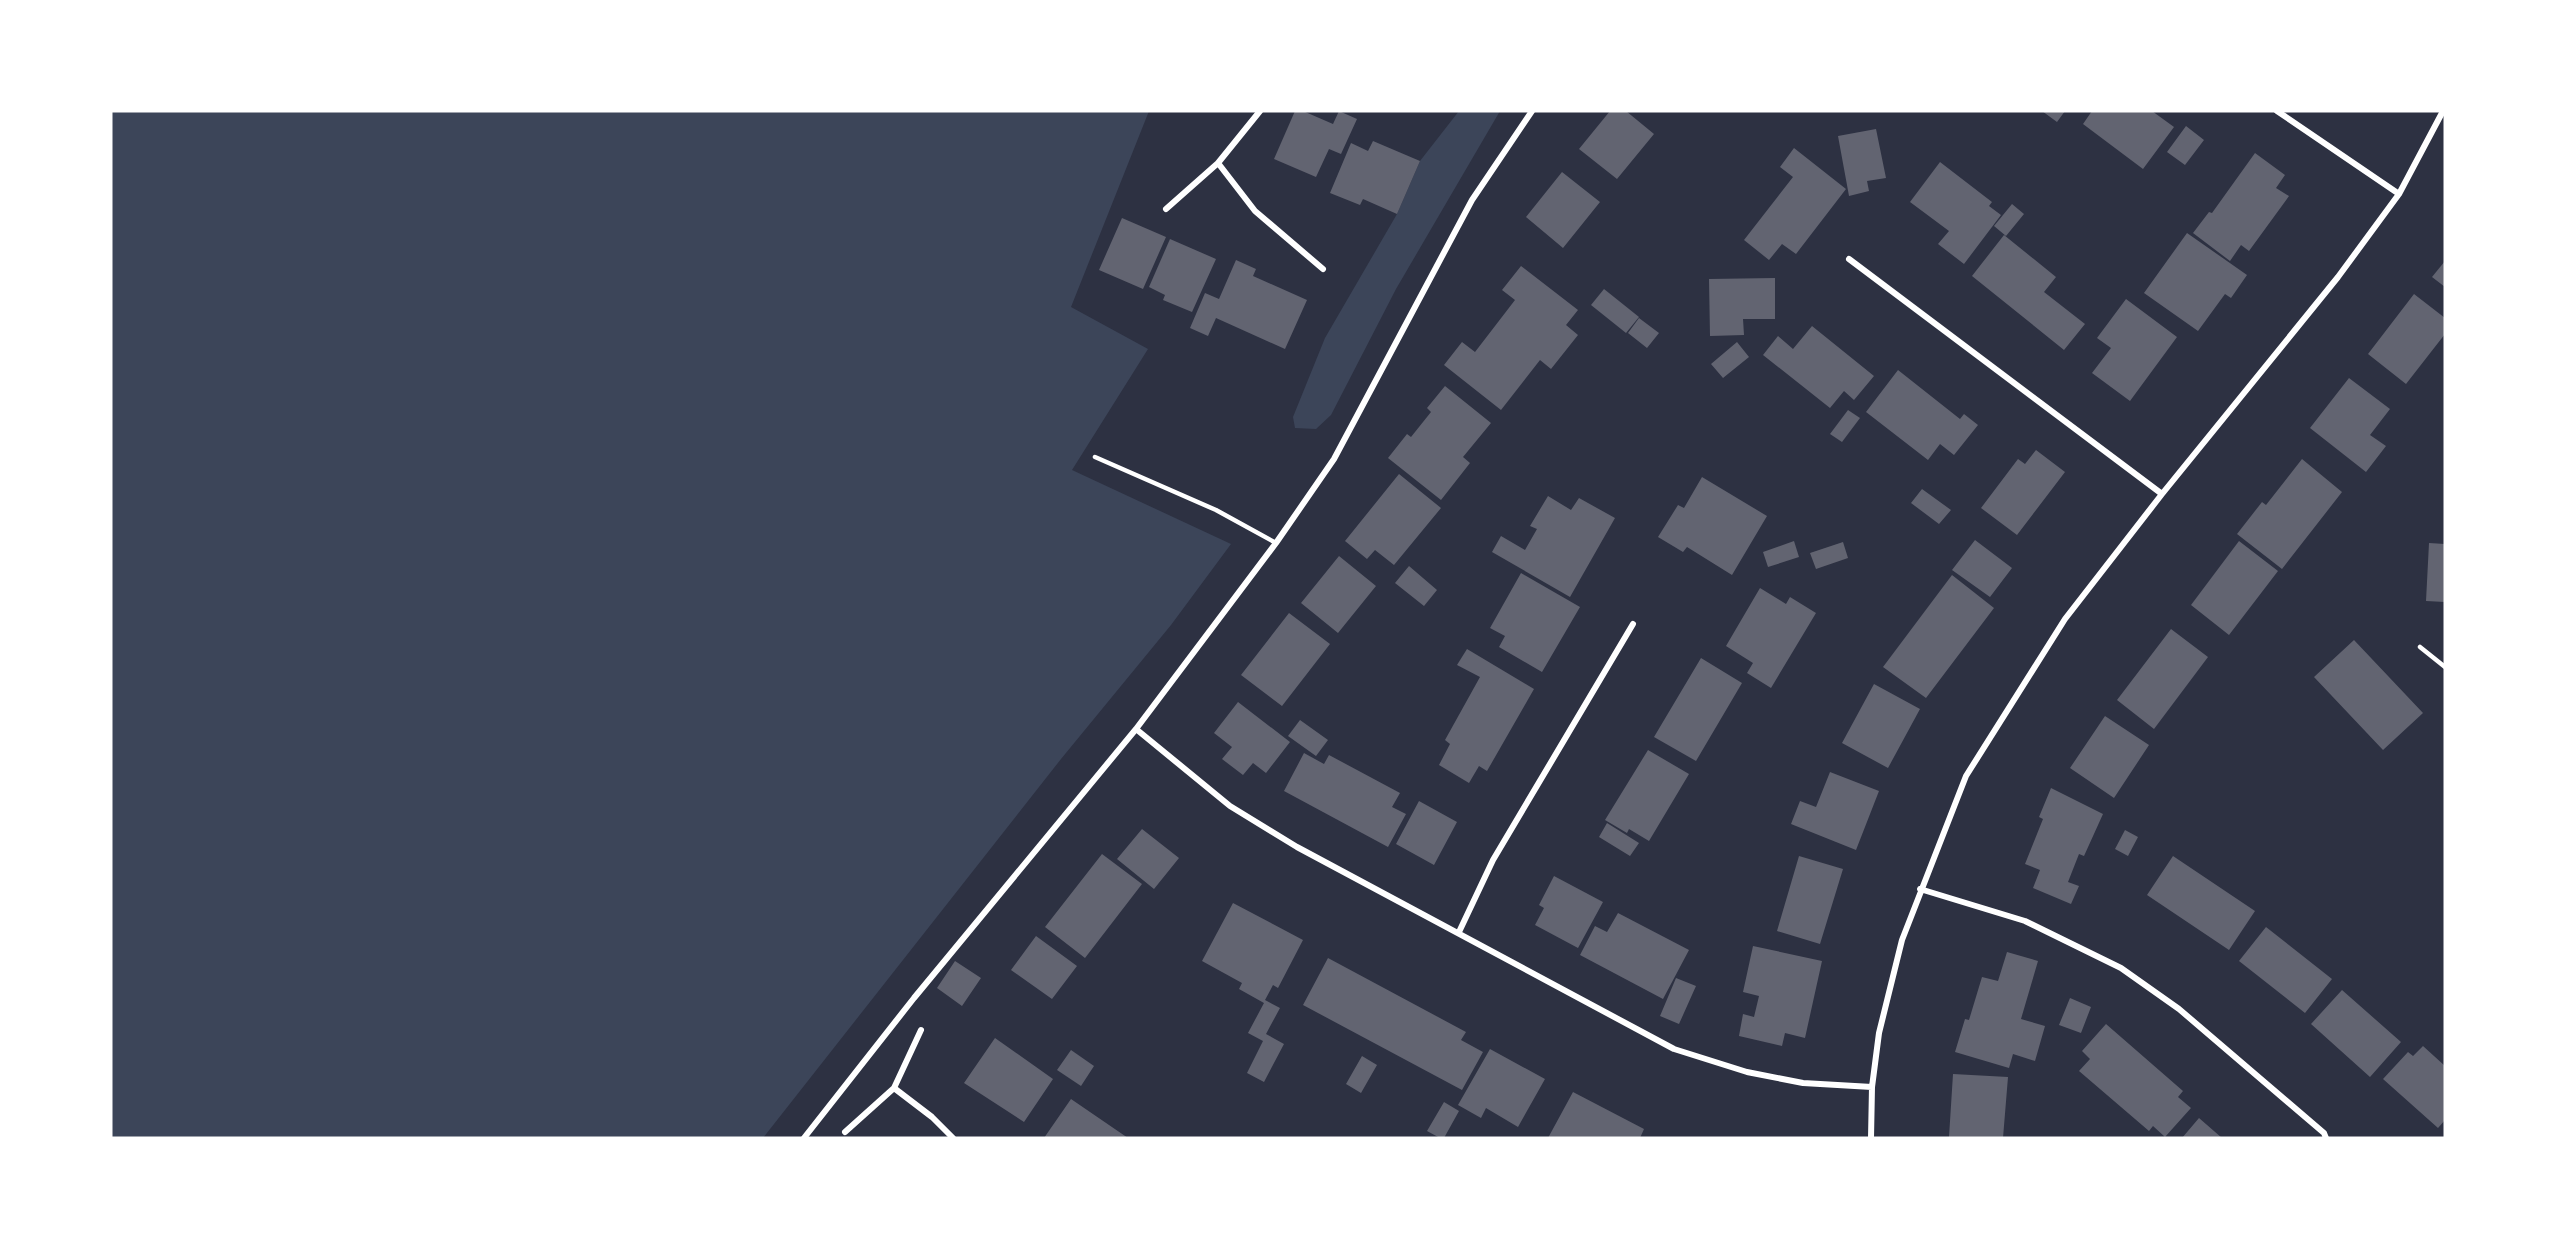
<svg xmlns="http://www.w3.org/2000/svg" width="2556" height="1249" font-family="Merriweather,serif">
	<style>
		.green { fill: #3c4559 }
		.building { fill: #626471 }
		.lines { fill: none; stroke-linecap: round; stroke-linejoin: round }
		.service { stroke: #fff; stroke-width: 4.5 }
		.minor { stroke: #fff; stroke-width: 6 }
	</style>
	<rect width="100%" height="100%" fill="#2d3142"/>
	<!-- green -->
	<path class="green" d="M111 111H1149L1071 307 1148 349 1072 470 1231 544 1171 625 1061 759 763 1138H111Z
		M1459 111H1500L1396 289 1331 415 1316 429 1295 428 1293 417 1325 338 1397 214 1420 161Z"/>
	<!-- building -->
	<path class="building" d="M1295 111H1303L1333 124 1339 111 1357 119 1341 154 1329 149 1316 177 1274 159Z
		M1610 111H1626L1654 134 1617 179 1579 149Z
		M2042 111H2065L2057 122Z
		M2092 111H2152L2174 127 2143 169 2083 124Z
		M2186 126 2204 140 2185 165 2167 152Z
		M1876 129 1886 178 1867 181 1869 191 1849 196 1838 136Z
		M1373 141 1420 161 1397 214 1363 199 1360 205 1330 193 1351 143 1368 151Z
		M1794 148 1846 189 1796 254 1782 244 1769 260 1744 240 1793 177 1780 167Z
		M2255 153 2285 175 2276 188 2289 196 2249 251 2241 245 2230 261 2193 233 2209 212 2212 213Z
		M1940 162 1992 202 1989 206 2001 215 1964 264 1938 244 1949 231 1910 202Z
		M1562 172 1600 202 1563 248 1526 217Z
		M2012 204 2024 214 2006 236 1994 226Z
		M1122 218 1166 237 1143 289 1099 270Z
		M2187 233 2247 275 2231 298 2225 294 2198 331 2144 293Z
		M2004 235 2056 277 2044 292 2085 324 2064 350 1972 276Z
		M1170 239 1216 259 1192 312 1163 300 1165 295 1149 287Z
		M1236 260 1256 269 1253 276 1307 300 1285 349 1216 318 1208 336 1190 328 1205 293 1219 299Z
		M2445 261V287L2432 277Z
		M1521 266 1578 310 1566 325 1578 335 1551 369 1540 360 1501 410 1444 365 1462 342 1475 352 1515 300 1502 290Z
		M1775 278V319H1743L1744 335 1710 336 1709 279Z
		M1604 289 1639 317 1626 333 1591 305Z
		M2414 294 2445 318V334L2406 384 2368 354Z
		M2126 299 2177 337 2130 401 2092 373 2111 348 2097 338Z
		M1639 318 1659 333 1647 348 1628 333Z
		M1812 326 1874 376 1854 400 1844 391 1830 408 1763 355 1778 336 1793 349Z
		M1737 342 1749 357 1723 378 1711 364Z
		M1898 370 1960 419 1964 414 1978 425 1954 455 1940 444 1928 460 1866 412Z
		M2349 378 2390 409 2370 435 2386 446 2366 472 2310 428Z
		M1445 386 1491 423 1463 457 1470 463 1441 500 1388 458 1407 434 1411 437 1431 412 1427 408Z
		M1848 410 1860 418 1842 442 1830 434Z
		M2036 450 2065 472 2017 535 1981 508 2018 459 2025 464Z
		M2302 459 2342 492 2282 569 2237 534 2262 502 2266 505Z
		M1399 474 1441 508 1394 565 1375 550 1367 559 1345 541Z
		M1702 477 1767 516 1732 575 1687 547 1683 552 1658 537 1678 505 1684 508Z
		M1922 489 1951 510 1939 524 1911 503Z
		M1548 496 1571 510 1579 498 1615 518 1570 597 1492 552 1501 536 1525 550 1537 529 1530 526Z
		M1975 540 2012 568 1990 597 1952 570Z
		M1794 541 1799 557 1768 567 1763 552Z
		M2239 541 2278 571 2229 635 2191 605Z
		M1843 542 1848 558 1816 569 1810 553Z
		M2429 543 2445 544V602L2426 601Z
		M1339 556 1376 586 1338 633 1301 603Z
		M1409 566 1437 590 1424 606 1395 583Z
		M1521 573 1580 607 1542 672 1499 647 1505 636 1490 628Z
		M1952 575 1994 608 1926 698 1883 667Z
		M1760 588 1786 604 1790 597 1816 613 1771 688 1747 673 1753 663 1726 646Z
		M1289 613 1330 644 1282 706 1241 675Z
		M2171 629 2208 657 2154 729 2117 700Z
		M2354 640 2423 713 2383 750 2314 677Z
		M1467 649 1534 689 1487 771 1479 766 1469 783 1439 765 1450 744 1445 740 1480 677 1457 665Z
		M1701 658 1742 683 1696 761 1654 737Z
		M1874 684 1920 709 1888 768 1842 743Z
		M1238 702 1290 742 1266 773 1253 763 1243 775 1222 759 1232 747 1214 733Z
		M2105 716 2149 745 2114 798 2070 768Z
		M1300 720 1328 740 1316 756 1288 736Z
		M1648 750 1689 774 1649 841 1629 829 1627 833 1605 820Z
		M1304 753 1324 764 1329 755 1400 793 1392 807 1406 814 1388 847 1284 791Z
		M1830 772 1879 791 1856 850 1791 824 1800 801 1816 807Z
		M2051 788 2103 814 2084 856 2079 854 2068 882 2079 886 2071 904 2033 888 2040 870 2025 864 2043 819 2039 817Z
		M1419 801 1457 822 1434 865 1396 844Z
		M1607 823 1639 843 1630 856 1599 837Z
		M1142 829 1179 858 1154 889 1117 859Z
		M2125 830 2138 837 2128 856 2115 849Z
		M1102 854 1142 884 1085 958 1045 927Z
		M1799 856 1843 869 1820 944 1777 931Z
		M2173 856 2255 911 2229 950 2147 895Z
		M1554 876 1603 902 1578 948 1535 925 1544 908 1539 905Z
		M1233 903 1303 940 1278 988 1273 985 1265 1000 1280 1008 1266 1034 1284 1044 1264 1082 1247 1073 1263 1041 1248 1033 1264 1003 1239 989 1242 983 1202 961Z
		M1618 913 1689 950 1663 999 1580 955 1595 926 1607 932Z
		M2266 927 2332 979 2305 1013 2239 961Z
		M1036 936 1077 966 1052 999 1011 970Z
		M1753 946 1822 961 1805 1038 1785 1033 1782 1046 1739 1036 1743 1014 1754 1017 1759 996 1743 992Z
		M2007 952 2038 961 2021 1019 2045 1026 2035 1061 2013 1054 2009 1068 1955 1052 1965 1019 1969 1020 1982 977 1998 981Z
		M1328 958 1466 1032 1461 1040 1483 1052 1462 1090 1303 1005Z
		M955 961 981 978 962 1006 937 988Z
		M1676 978 1696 986 1679 1024 1660 1016Z
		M2342 990 2401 1042 2370 1077 2311 1024Z
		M2070 998 2091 1007 2081 1033 2059 1025Z
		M2106 1024 2183 1091 2178 1097 2191 1108 2165 1137 2153 1126 2149 1131 2079 1071 2090 1059 2082 1051Z
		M995 1038 1053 1079 1024 1122 964 1083Z
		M2423 1046 2445 1066V1120L2438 1128 2383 1079 2408 1052 2413 1056Z
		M1490 1049 1545 1079 1518 1127 1486 1108 1481 1118 1458 1105Z
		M1071 1050 1094 1066 1081 1086 1057 1070Z
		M1362 1056 1377 1065 1361 1093 1346 1084Z
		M1953 1074 2008 1077 2003 1138 1949 1137Z
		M1573 1092 1644 1129 1640 1138H1548Z
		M1071 1099 1128 1138H1044Z
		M1444 1102 1459 1111 1444 1138H1440L1427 1131Z
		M2199 1118 2222 1138H2182Z"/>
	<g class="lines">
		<!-- service -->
		<path class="service" d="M1095 457 1216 510 1276 543
			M2420 647 2445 667"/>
		<!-- minor -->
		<path class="minor" d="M1260 111 1218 163 1255 211 1323 269
			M2277 111 2399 194
			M1166 209 1218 163
			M1849 259 2162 494
			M1136 729 1230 806 1297 847 1674 1049 1747 1072 1803 1083 1872 1087
			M1920 889 2025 921 2121 968 2179 1009 2324 1133 2326 1138
			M1459 932 1493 860 1633 624
			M894 1088 932 1117 953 1138
			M845 1132 894 1088 921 1030
			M804 1138 914 998 1136 729 1276 543 1334 459 1472 200 1532 111
			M1871 1138 1872 1087 1879 1033 1902 940 1966 776 2065 619 2162 494 2338 277 2399 194 2443 111"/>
	</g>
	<!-- border -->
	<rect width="2556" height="1249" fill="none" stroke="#ffffff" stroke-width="225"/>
</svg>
